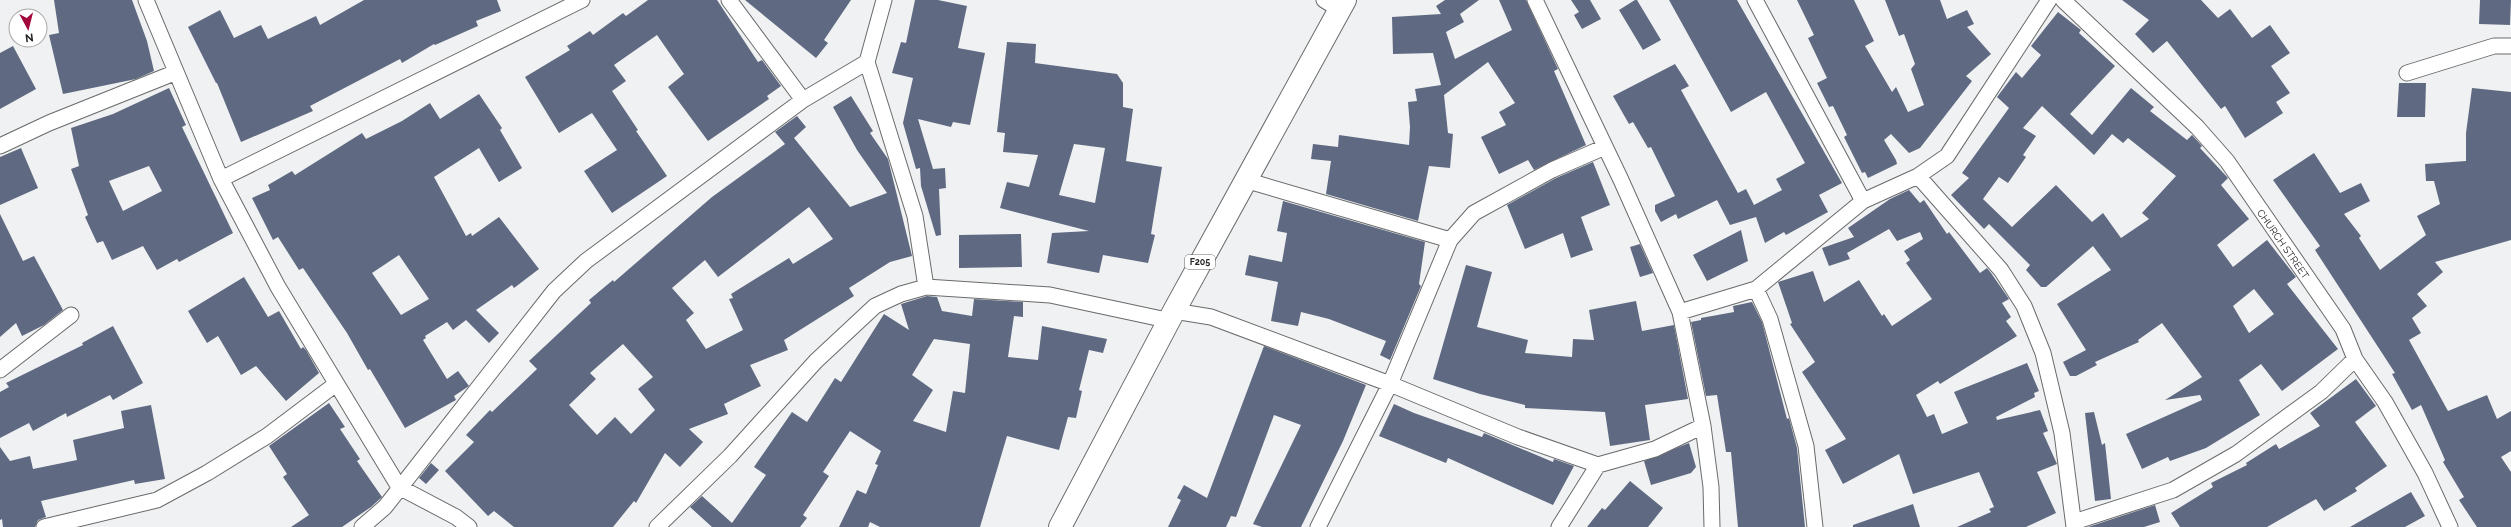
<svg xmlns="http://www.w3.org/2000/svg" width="2511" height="527" font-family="Raleway,sans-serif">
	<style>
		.building { fill: #5f6a82; fill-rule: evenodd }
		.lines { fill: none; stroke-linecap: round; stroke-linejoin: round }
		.street-casing { stroke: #696a6b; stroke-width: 17 }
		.primary-casing { stroke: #696a6b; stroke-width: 24 }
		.street { stroke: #fff; stroke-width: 15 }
		.primary { stroke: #fff; stroke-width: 22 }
		.labels { text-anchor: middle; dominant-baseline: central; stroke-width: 4; stroke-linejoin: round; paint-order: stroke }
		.shield { fill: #fff; stroke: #666; stroke-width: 1 }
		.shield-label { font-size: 9px; font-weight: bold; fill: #242425 }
		.street-label { font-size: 10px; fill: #242425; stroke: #fff }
	</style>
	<rect width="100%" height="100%" fill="#f0f1f2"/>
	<!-- building -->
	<path class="building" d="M54 0H132L147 41 154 71 136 79 63 94 49 35 59 33Z
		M364 0H497L501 11 476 21 478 26 435 45 434 44 402 63 400 59 310 106 313 111 241 142 217 83H216L188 27 220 10 234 38 261 25 268 39 316 16 320 25Z
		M648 0H717L758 62 762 60 781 86 767 96 769 99 708 141 668 87 684 74 657 35 614 65 626 81 612 91 638 130 636 131 667 176 612 213 584 171 617 150 592 113 559 133 525 77 570 50 567 46 590 31 593 35 623 13 626 16Z
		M745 0H851L824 40 828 43 816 58Z
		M915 0H938L967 6 958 48 985 53 970 125 953 122 951 127 918 119 933 169 945 168 946 188 939 189 941 235 936 236 921 186 920 168 916 169 903 123 913 78 892 73 901 42 906 43Z
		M1445 0H1479L1460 14 1464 22 1446 32 1455 59 1512 30 1499 0H1526L1558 69 1554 71 1586 145 1534 170 1528 160 1499 174 1481 137 1506 125 1499 112 1515 103 1488 62 1444 95 1448 133 1453 134 1450 168 1429 166 1418 221 1326 194 1331 161 1311 159 1313 144 1338 147 1339 135 1409 145 1410 127 1408 102 1417 101 1415 89 1441 85 1433 53 1393 54 1392 17 1441 14 1436 6Z
		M1571 0H1590L1601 19 1582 29 1574 15 1579 12Z
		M1635 0H1637L1661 40 1643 50 1619 10Z
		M1669 0H1737L1842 183 1819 195 1828 212 1786 235 1784 232 1765 243 1756 217 1730 225 1717 200 1678 219 1676 214 1661 222 1655 211V205L1675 196 1651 147 1648 148 1633 122 1629 124 1613 96 1675 64 1689 86 1681 90 1738 193 1746 189 1754 205 1782 190 1776 179 1805 163 1766 92 1731 112Z
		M1797 0H1854L1874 41 1865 46 1892 92 1896 87 1908 112 1924 105 1911 69 1915 64 1904 34 1899 36 1885 0H1940L1947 19 1967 10 1974 24 1967 27 1991 54 1966 76 1972 81 1920 148 1909 153 1891 134 1884 140 1896 160 1897 164 1868 178 1865 172 1862 173 1844 137 1847 135 1833 106 1829 107 1817 83 1827 78 1808 38 1814 35Z
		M2122 0H2201L2218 18 2230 9 2252 38 2270 25 2290 53 2271 66 2290 93 2276 102 2283 113 2245 138 2225 106 2221 109 2167 41 2153 53 2135 34 2149 20Z
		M2480 0H2511L2510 25 2479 24Z
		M2058 12 2081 30 2079 33 2115 66 2070 114 2092 135 2131 88 2154 107 2150 111 2187 140 2192 135 2202 146 2200 148 2228 178 2221 185 2249 219 2217 245 2233 267 2267 240 2296 277 2287 284 2338 349 2282 391 2261 364 2239 380 2260 415 2206 448 2170 461 2168 457 2142 469 2126 434 2202 400 2200 395 2165 400 2202 377 2162 323 2138 340 2139 342 2095 362 2097 365 2076 376H2070L2063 362 2086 350 2057 304 2111 270 2093 246 2046 287H2041L2026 270 2030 265 1989 224 1984 229 1951 195 1969 178 1962 173 2009 108 1997 97 2016 72 2022 78 2041 55 2031 46ZM2042 106 2094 155 2112 134 2123 143 2128 138 2176 176 2142 213 2149 219 2121 238 2103 213 2092 222 2056 185 2012 227 1983 199 1999 177 2008 183 2026 157 2023 155 2036 136 2023 128ZM2254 289 2274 314 2249 333 2233 306Z
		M1007 42 1036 44 1035 63 1117 74 1123 83V107L1133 109 1126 161 1162 167 1151 234 1155 235 1148 263 1103 255 1099 273 1047 263 1052 233 1089 231 1000 208 1007 182 1029 187 1038 155 1003 152 1005 133 997 132ZM1074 144 1105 148 1095 203 1059 195Z
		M13 46 36 89 0 109V53Z
		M2399 83H2426L2425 117H2397Z
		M169 88 186 125 182 127 233 233 179 262 177 259 157 270 143 246 112 260 103 241 97 243 85 217 88 215 71 169 79 166 71 128 113 114ZM149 166 162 191 123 211 109 181Z
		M2472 88 2511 92V240L2435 262 2443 272 2417 294 2427 306 2412 318 2421 333 2409 340 2448 411 2487 395 2497 419 2511 411V451L2501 457 2511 472V527H2477L2459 500 2464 497 2443 462 2445 460 2421 405 2412 410 2392 374 2395 373 2315 250 2320 246 2273 180 2314 153 2340 193 2361 183 2370 201 2344 214 2361 236 2359 238 2380 270 2426 235 2417 216 2440 204 2434 181H2426L2425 164 2466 161V133Z
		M479 94 502 128 500 130 522 168 499 182 479 148 434 177 466 236 471 233 472 236 499 217 539 269 514 288 512 285 476 310 499 333 489 343 466 320 453 330 447 322 425 336 426 338 423 340 447 379 458 371 469 386 454 396 456 400 405 428 370 369 368 370 347 333 303 268 299 270 278 237 273 240 252 198 270 190 268 185 292 171 295 175 362 133 366 139 402 121 430 103 440 119ZM399 255 429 299 401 315 372 273Z
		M851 96 873 131 870 133 888 159 912 256 890 262 849 288 854 296 784 340 788 350 750 365 761 386 724 404 728 414 689 429 703 442 680 467 665 453 636 503 634 501 613 527H514L494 511 488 516 445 471 474 442 466 435 490 410 492 412 537 369 529 361 591 303 589 300 613 280 614 282 712 197 785 144 775 132 797 116 806 127 794 138 850 207 887 193 857 150 833 107ZM809 207 833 239 793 264 789 258 731 294 733 298 729 299 743 330 706 349 686 320 694 313 672 288 705 260 718 277ZM623 344 653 377 638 389 655 410 631 434 615 417 597 435 569 405 596 379 590 373Z
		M21 148 38 188 0 205V157Z
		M1593 162 1610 205 1581 217 1593 250 1571 258 1563 233 1525 249 1507 205 1556 178Z
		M1909 190 1920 203 1924 200 1947 234 1949 232 1980 273 1987 268 1991 273 2009 299 2002 303 2011 317 2006 321 2017 336 1940 384 1938 381 1916 395 1927 417 1934 414 1942 434 1968 423 1954 392 2027 363 2039 391 2034 393 2035 397 1996 417 1997 420 2040 410 2048 431 2043 433 2057 464 2037 472 2056 513 2026 527H1957L1991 512 1989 509 1994 507 1979 472 1913 494 1899 454 1843 484 1825 450 1846 439 1802 372 1815 362 1790 324 1792 323 1778 282 1813 271 1824 302 1859 280 1882 316 1884 314 1892 326 1932 299 1906 263 1910 260 1904 251 1923 239 1920 232 1897 241 1889 229 1847 253 1850 259 1829 266 1822 248 1854 237 1848 228 1890 199Z
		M1283 201 1425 242 1419 284 1421 286 1390 360 1380 355 1386 341 1329 319 1301 312 1298 326 1271 321 1278 282 1245 275 1249 255 1282 262 1287 233 1277 231Z
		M0 214 23 261 34 256 63 310 44 325 22 336 16 323 0 337Z
		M1741 230 1748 261 1707 281 1693 255Z
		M1021 234 1022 267 959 268V235Z
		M1640 244 1653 273 1640 277 1630 247Z
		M1466 265 1492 272 1477 327 1528 340 1525 353 1572 357 1573 339 1594 340 1589 310 1636 301 1642 331 1674 325 1688 399 1645 405 1650 440 1610 446 1605 412 1525 408V405L1480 394 1433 379Z
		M244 277 268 317 279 311 301 349 303 347 306 350 319 373 286 401 256 366 241 375 218 336 207 343 188 311Z
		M927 296 937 297 942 311 972 316 974 299 1023 302V317L1014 316 1008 357 1038 360 1042 326 1107 339 1103 353 1089 350 1079 390 1082 391 1076 418 1068 417 1059 450 1007 436 980 527H880L870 522 868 527H839L857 490 866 494 878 465 875 464 881 451 850 431 823 472 829 476 803 515 807 518 800 527H712L690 507 702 496 732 523 766 475 754 467 792 412 807 422 835 378 841 382 884 314 909 330 901 304ZM934 339 970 344 965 393 953 391 946 432 913 421 933 390 912 375Z
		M1752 302 1762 322 1787 419 1789 418 1797 448 1805 527H1738L1731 452H1726L1717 395 1706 396 1691 322 1701 320V318L1734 312 1733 306Z
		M113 326 143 383 113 400 110 395 67 417 66 413 33 431 29 423 0 438V392L9 387 6 383 83 345 82 343Z
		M1264 346 1366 385 1343 441 1301 527H1262L1253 524 1301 425 1274 415 1236 517 1231 516 1226 527H1168L1181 500 1177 498 1184 485 1207 498Z
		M2356 379 2376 406 2355 422 2387 466 2355 488 2357 491 2324 511 2316 499 2267 527H2180L2171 513 2213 487 2211 483 2247 465 2246 463 2276 444 2279 449 2320 426 2310 413Z
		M329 403 345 427 340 429 360 459 357 461 382 497 371 507 342 527H291L309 515 283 477 287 474 269 446Z
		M1394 404 1414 413 1482 437 1484 433 1553 462 1554 459 1574 466 1553 505 1448 458 1446 463 1379 436Z
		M151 405 165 479 135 484 134 480 41 501 46 517 38 520 35 527H3L2 519 0 520V447L10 461 30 456 33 469 77 460 73 440 124 428 121 411Z
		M2094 412 2102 445 2105 443 2111 499 2095 501 2085 413Z
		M1689 443 1696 467 1691 473 1651 485 1644 461Z
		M431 463 439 470 426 484 419 478Z
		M1630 481 1663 508 1648 527H1587L1602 508 1605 510Z
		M2411 492 2425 516 2405 527H2350Z
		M1913 504 1920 527H1853V525Z
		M2155 505 2160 522 2144 527H2088Z"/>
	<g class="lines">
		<!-- street casing -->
		<g class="street-casing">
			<path id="street" d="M146 0 221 179 278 287 399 487 456 517 469 527
				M729 0 803 100
				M884 0 867 62 915 216 926 287
				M1324 0 1332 5
				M1535 0 1621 180 1680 312 1703 426 1711 487 1712 527
				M1755 0 1863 201
				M2063 0 2197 127 2227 161 2343 329 2355 359 2385 402 2425 473 2450 527
				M2407 73 2494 46H2511
				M0 146 49 123 174 73
				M1918 176 2001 270 2024 306 2043 353 2062 433 2074 527
				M221 179 582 0
				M1245 180 1450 240
				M1756 289 1770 319 1806 446 1815 527
				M1174 311 1211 317 1390 384 1518 437 1598 465 1655 449 1703 426
				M1680 312 1756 289 1863 201 1918 176 1947 156 2049 0
				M0 370 71 315
				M2074 522 2173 490 2236 454 2321 392 2355 359
				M44 527 157 500 207 473 267 436 336 384
				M362 527 385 507 554 291 586 261 803 100 867 62
				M657 527 730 456 816 361 875 306 901 294 926 287 1050 295 1162 319
				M1318 527 1390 384 1450 240 1474 213 1552 170 1605 147
				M1559 527 1598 465"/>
		</g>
		<!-- primary casing -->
		<g class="primary-casing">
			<path id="primary" d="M1060 527 1174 311 1345 0"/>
		</g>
		<!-- street -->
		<use href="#street" class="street"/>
		<!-- primary -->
		<use href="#primary" class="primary"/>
	</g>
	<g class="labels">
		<!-- shield labels -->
		<rect class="shield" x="1185" y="255" width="30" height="14" rx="3"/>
		<g class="shield-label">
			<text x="1200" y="262">F205</text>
		</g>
		<!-- street labels -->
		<g class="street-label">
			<text transform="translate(2283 244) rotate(55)">CHURCH STREET</text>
		</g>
	</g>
	<!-- north arrow -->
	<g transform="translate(28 28) rotate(173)"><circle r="19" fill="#ffffff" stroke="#a7a7a8"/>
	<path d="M0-3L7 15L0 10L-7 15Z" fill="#a3063b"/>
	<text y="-6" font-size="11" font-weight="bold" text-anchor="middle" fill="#242425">N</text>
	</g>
</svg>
